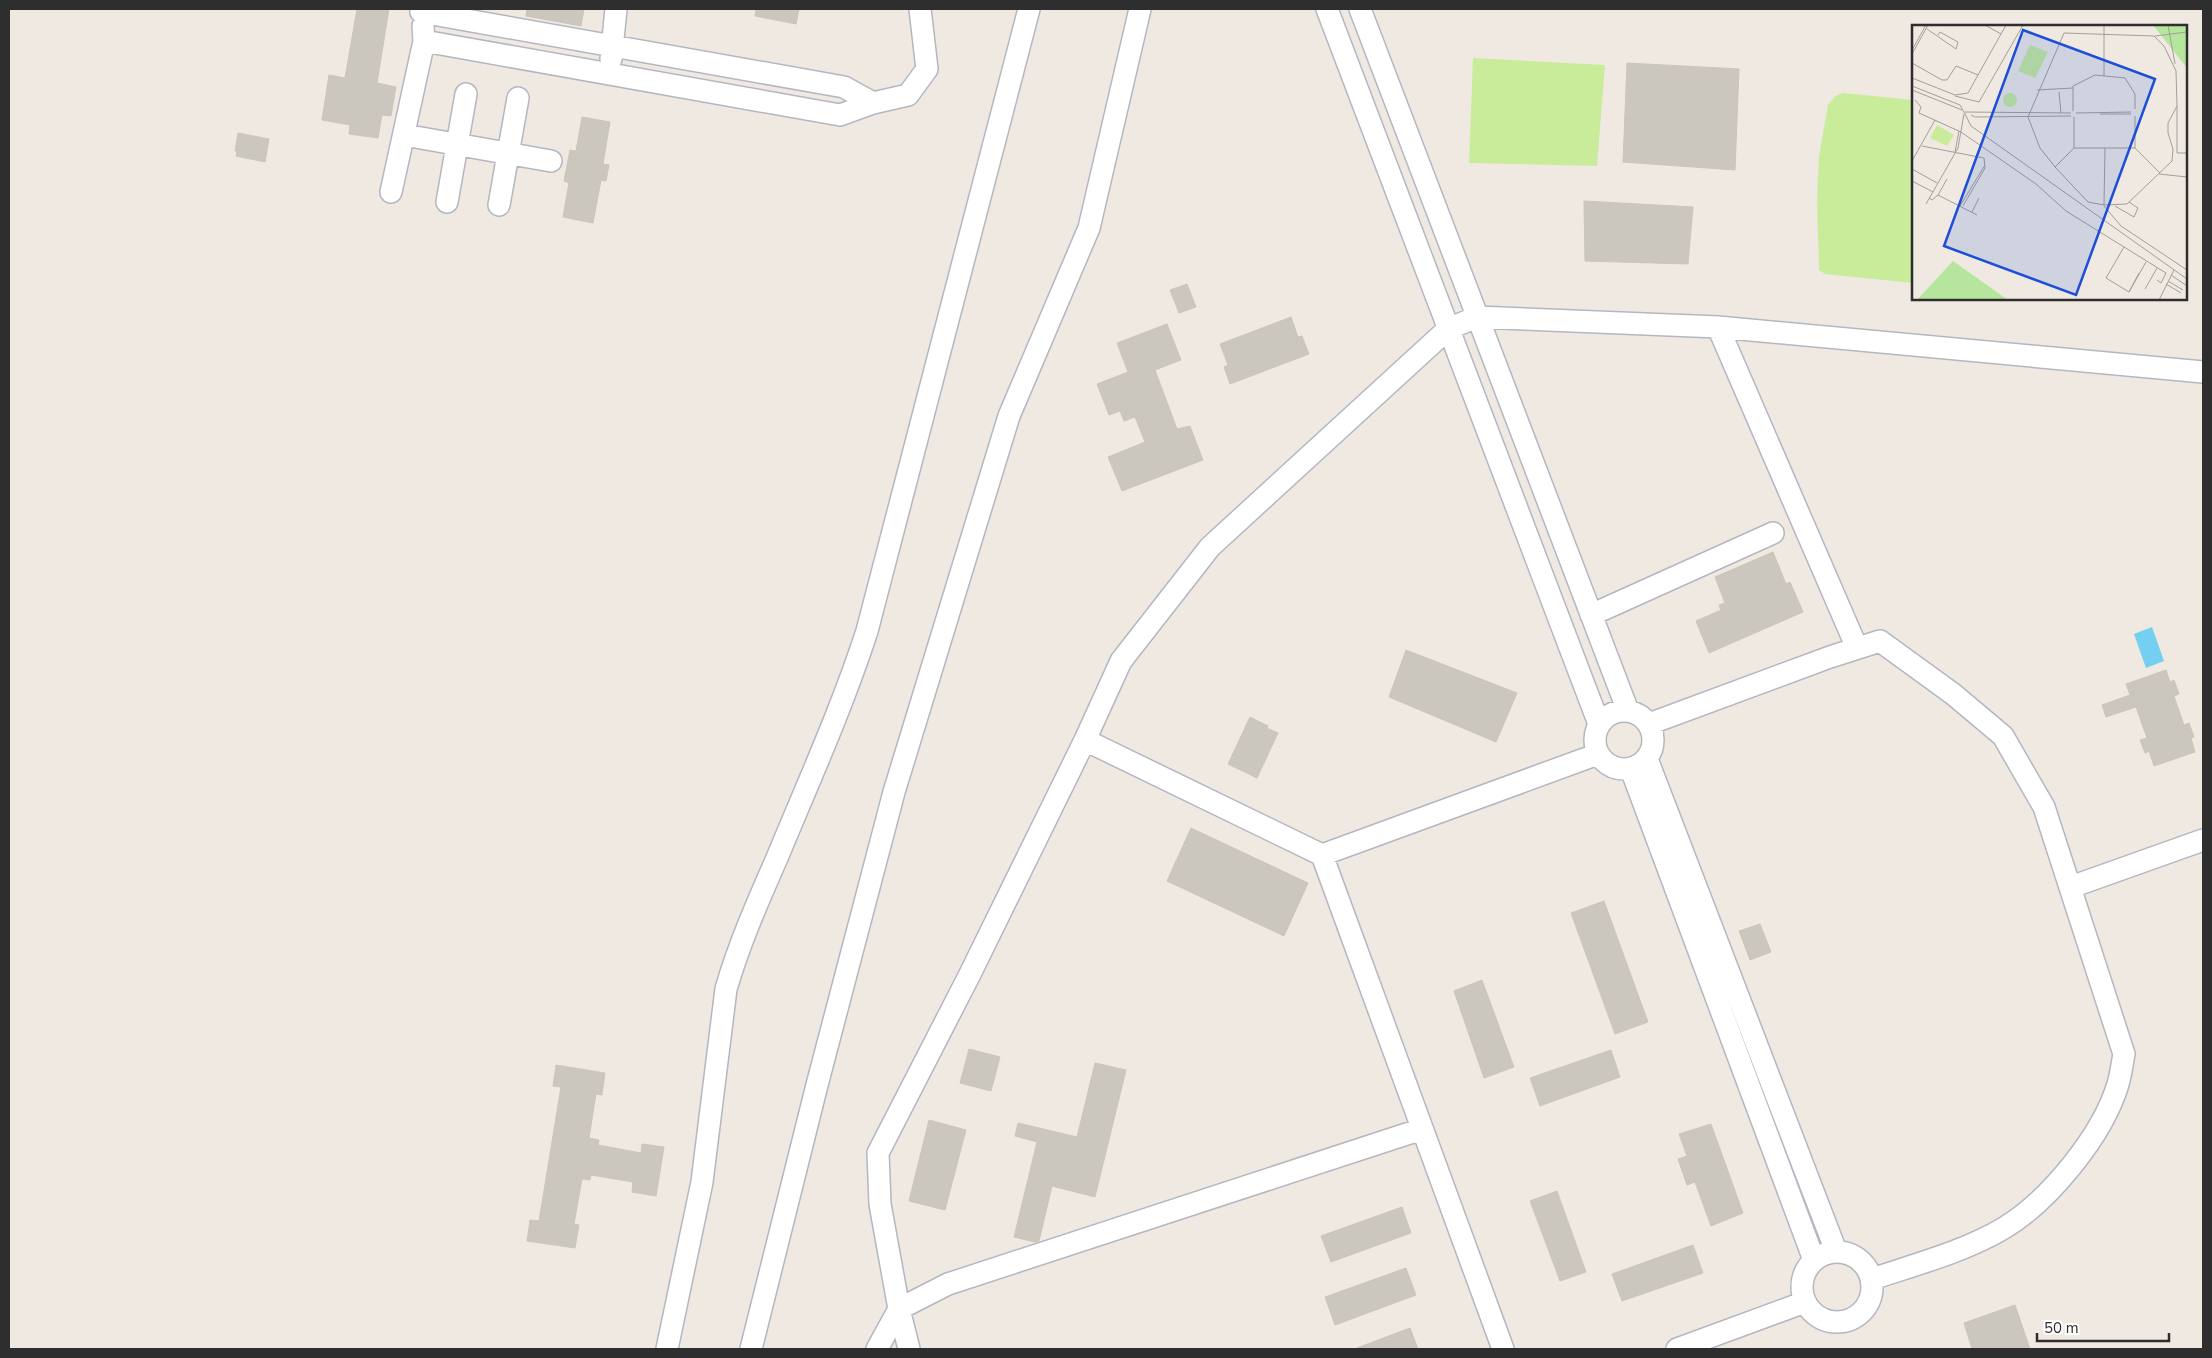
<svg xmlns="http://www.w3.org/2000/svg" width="2212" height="1358" font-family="'Nunito Sans',sans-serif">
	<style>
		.pitch { fill: #c9ec9a }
		.water { fill: #75cff0 }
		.building { fill: #cbc7bf; stroke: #cbc5ba }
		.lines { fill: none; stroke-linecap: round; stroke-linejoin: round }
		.minor-casing { stroke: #b4b7c1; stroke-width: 24 }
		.minor { stroke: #fff; stroke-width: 21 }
		.inset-road { fill: none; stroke: #a29e99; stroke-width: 1 }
		.view { fill: #1d4ed8; fill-opacity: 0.15; stroke: #1d4ed8; stroke-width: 2.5 }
		.inset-edge { fill: none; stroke: #2e2e2e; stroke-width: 2.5 }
	</style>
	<rect width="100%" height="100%" fill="#efe9e1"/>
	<!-- pitch -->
	<path class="pitch" d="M1473 58 1605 65 1597 166 1469 163Z
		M1843 93 1913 100V283L1825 274 1819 270 1817 199 1819 156 1828 105 1835 96Z"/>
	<!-- water -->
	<path class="water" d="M2152 627 2164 661 2146 668 2134 634Z"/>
	<!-- building -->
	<path class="building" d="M357 9H389L377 83 396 87 391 116 382 115 378 138 349 134 350 125 322 120 329 75 345 78Z
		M527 9H584L581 26 526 16Z
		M756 9H799L796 24 755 16Z
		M1627 63 1739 69 1735 170 1623 162Z
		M582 117 610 122 603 164 609 165 606 181 601 180 593 223 563 217 569 183 564 181 570 150 576 151Z
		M238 133 269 139 265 162 236 156 237 151H235Z
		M1584 201 1693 207 1688 264 1585 261Z
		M1187 284 1196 307 1179 313 1170 290Z
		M1291 317 1298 337 1302 336 1309 354 1230 384 1224 367 1228 365 1220 344Z
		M1167 324 1181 360 1155 370 1177 429 1190 426 1203 460 1122 491 1108 457 1145 442 1135 417 1124 421 1120 411 1109 415 1097 384 1128 372 1117 343Z
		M1773 552 1786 584 1790 582 1803 612 1709 653 1696 621 1721 610 1719 605 1725 603 1715 577Z
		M1406 650 1517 693 1496 742 1389 697Z
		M2166 670 2170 682 2174 680 2179 694 2174 696 2184 725 2189 723 2194 737 2191 738 2195 752 2154 766 2149 751 2145 753 2140 740 2147 738 2136 707 2106 717 2102 705 2130 695 2126 684Z
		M1250 717 1268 726 1267 728 1278 733 1257 778 1228 764Z
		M1191 828 1308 883 1284 936 1167 881Z
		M1604 901 1648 1022 1615 1034 1571 913Z
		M1760 924 1771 952 1750 960 1739 931Z
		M1482 980 1514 1067 1484 1078 1454 991Z
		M969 1049 1000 1057 991 1091 960 1083Z
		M1611 1050 1620 1077 1540 1106 1530 1078Z
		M1095 1063 1126 1070 1095 1197 1052 1186 1039 1241 1035 1242 1014 1237 1037 1142 1015 1136 1018 1123 1077 1137Z
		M556 1065 605 1073 602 1095 596 1094 589 1138 599 1140 598 1145 641 1153 642 1144 664 1147 656 1196 632 1192 633 1182 591 1175 590 1180 582 1179 574 1224 579 1225 575 1248 527 1241 530 1220 539 1221 561 1087 553 1086Z
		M929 1120 966 1130 945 1210 909 1201Z
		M1711 1124 1743 1213 1711 1226 1695 1182 1687 1185 1678 1159 1687 1156 1679 1134Z
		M1557 1191 1586 1272 1560 1281 1530 1201Z
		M1402 1207 1411 1233 1331 1262 1321 1236Z
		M1693 1245 1703 1273 1622 1301 1612 1274Z
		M1406 1268 1416 1295 1335 1325 1325 1297Z
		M2015 1305 2030 1349H1972L1964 1323Z
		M1410 1328 1418 1349H1357V1348Z"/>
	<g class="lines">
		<!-- minor casing -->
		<g class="minor-casing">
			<path id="minor" d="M1327 9 1599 724
				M1360 9 1628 711
				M421 12 844 87 873 103
				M424 41 840 115 873 103 908 95 927 69 920 9
				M611 59 616 9
				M404 135 551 161
				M391 192 424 41 423 26
				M447 202 466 94
				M499 205 518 98
				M1718 327 1857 648
				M1591 615 1773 533
				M1595 740a29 29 0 1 1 58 0a29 29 0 1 1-58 0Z
				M1649 724 1830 657 1880 641 1953 694 2003 736 2044 807 2124 1054C2122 1064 2121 1074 2118 1084 2103 1135 2049 1201 2004 1228 1966 1251 1914 1265 1872 1279
				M1085 740 969 976 878 1153 880 1204 899 1309 948 1284 1422 1129
				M1647 759 1836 1251
				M1631 769 1814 1260
				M1322 855 1085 740 1121 661 1210 547 1448 329 1477 317 1718 327 2203 372
				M2071 887 2203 840
				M1802 1287a35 35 0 1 1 70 0a35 35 0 1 1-70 0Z
				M899 1309 909 1349
				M667 1349 702 1182 726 989C739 944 758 901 777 858 808 783 842 708 867 631L1029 9
				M751 1349 817 1085 894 792 1009 416 1089 228 1140 9
				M877 1349 899 1309
				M1503 1349 1322 855 1598 754
				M1677 1349 1805 1302"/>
		</g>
		<!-- minor -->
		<use href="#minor" class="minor"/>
	</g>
	<!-- overview -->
	<g transform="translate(1912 25)">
		<rect width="275" height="275" fill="#efe9e1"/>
		<path d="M241 0H275V43ZM41 236 96 275H5Z" fill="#b6e59e"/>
		<path d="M118 20 136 27 123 53 106 46ZM91 75a7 7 0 1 1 14 0a7 7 0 1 1-14 0ZM25 100 42 110 35 121 18 113Z" fill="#c9ec9a"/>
		<path class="inset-road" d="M73 0 89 9M256 0 263 39M15 4 44 24 46 17 28 7 26 10M243 11 275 7M0 25 14 0M0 29 16 0M0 38 30 55H35L44 41 66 50M192 51V0M0 53 43 70 56 68 94 0M0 61 48 80 52 87M0 65 50 85M125 65 161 63M147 67 149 88M43 71 67 77 111 0M3 75 9 82 7 88 49 107 124 159 154 186 254 248 249 258 245 255M265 81V128H275M161 86V61L183 50 213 53 223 69V84M52 87 59 101 275 254M53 87 159 88M164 88 219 87M188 89H219M59 90 63 92 159 91M162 92V123H223V91M10 121 72 133 73 143 51 181M162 123 143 142 128 123 116 92 152 8 242 11 252 21 264 46 265 81 256 98V108L261 124 260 136 215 179 192 180M223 123 248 148M43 127 47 106M0 136 23 95M143 142 176 177 192 180 193 123M0 144 25 158M247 149 275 152M0 156 21 167M26 170 65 190M17 173 20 175 26 170 35 154M14 179 46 123 52 89M48 181 73 140M192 181 209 201 275 245M203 181 222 192 226 183 217 177M60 187 67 173M212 222 194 253 217 267M227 248 217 267 234 237M259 250 275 261M256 256 271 265M254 259 269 268M233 264 245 243M247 275 262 245"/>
		<path class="view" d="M111 5 243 54 164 270 32 221Z"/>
		<rect width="275" height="275" class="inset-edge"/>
	</g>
	<!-- border -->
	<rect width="2212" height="1358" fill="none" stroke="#2e2e2e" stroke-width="20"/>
	<!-- scale -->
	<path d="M2037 1333v8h132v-8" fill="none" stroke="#2e2e2e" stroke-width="2.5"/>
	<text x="2044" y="1333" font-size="15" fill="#2e2e2e" stroke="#ffffff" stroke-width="4" paint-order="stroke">50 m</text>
</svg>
